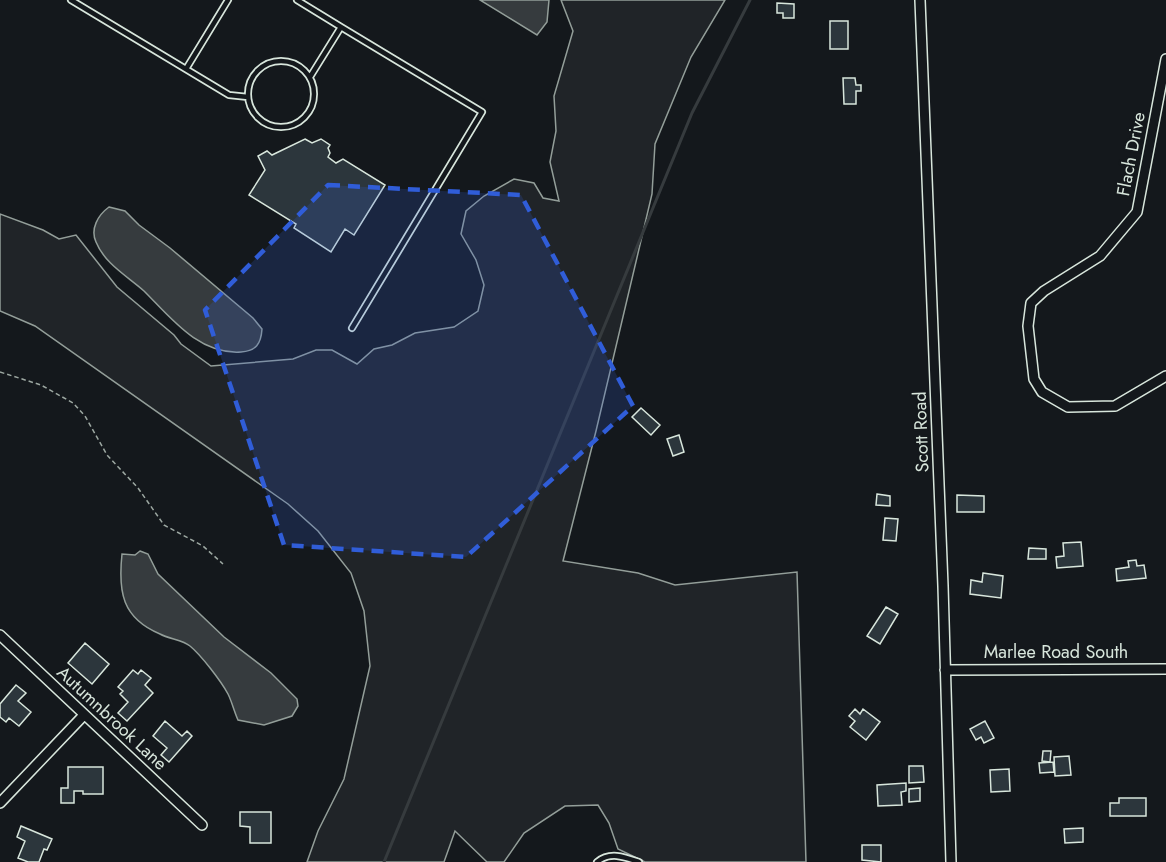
<svg xmlns="http://www.w3.org/2000/svg" width="1166" height="862" font-family="Jost,sans-serif">
	<style>
		.green { fill: #202428; stroke: #939e99; stroke-width: 1.5 }
		.water { fill: #363b3e; stroke: #939e99; stroke-width: 1.5 }
		.lines { fill: none; stroke-linecap: round; stroke-linejoin: round }
		.stream { stroke: #363b3e; stroke-width: 3 }
		.building { fill: #2c363c; stroke: #d8e6dc; stroke-width: 1.5 }
		.service-casing { stroke: #d8e6dc; stroke-width: 8 }
		.minor-casing { stroke: #d8e6dc; stroke-width: 12 }
		.path { stroke: #9da8a2; stroke-width: 1.5; stroke-dasharray: 4.5 3; stroke-linecap: butt }
		.service { stroke: #14181c; stroke-width: 4.5 }
		.minor { stroke: #14181c; stroke-width: 9 }
		.marked { fill: #305dd8; fill-opacity: 0.2; stroke: #305dd8; stroke-width: 4.5; stroke-dasharray: 12 8; stroke-linejoin: round }
		.labels { text-anchor: middle; dominant-baseline: central; stroke-width: 4.5; stroke-linejoin: round; paint-order: stroke }
		.street-label { font-size: 18px; fill: #d8e6dc; stroke: #14181c }
	</style>
	<rect width="100%" height="100%" fill="#14181c"/>
	<!-- green -->
	<path class="green" d="M561 0H725L691 57 655 144 652 194 596 431 563 561 638 573 675 585 797 572 806 862H645L618 849 609 823 598 805 565 806 524 833 504 862H487L455 831 444 862H307L318 831 344 779 370 666 364 611 351 573 318 531 288 504 35 326 0 311V214L43 230 59 239 76 235 117 287 174 335 181 344 211 366 293 359 316 350H332L357 364 374 349 392 345 415 333 454 327 478 311 484 285 476 260 461 234 466 211 484 196 514 179 534 183 543 198 559 201 550 162 556 131 554 96 573 31Z"/>
	<!-- water -->
	<path class="water" d="M480 0H549L547 22 537 35Z
		M109 207 125 211 139 225 170 248 253 318 262 329C261 344 256 351 241 352 199 355 171 318 144 291 127 276 105 264 96 242 90 229 98 215 109 207Z
		M140 551 148 554 158 574 224 637 271 673 297 699 298 706 292 716 264 725 238 720C234 711 232 702 228 694 221 681 201 655 190 646 183 640 169 639 160 634 122 618 118 592 122 554L135 555Z"/>
	<g class="lines">
		<!-- stream -->
		<path class="stream" d="M384 862 692 113 750 0"/>
	</g>
	<!-- building -->
	<path class="building" d="M777 3 794 4V18H783V13H777Z
		M830 21H848V49H830Z
		M843 78H855L856 85H861V91H856V104H844Z
		M305 139 312 143 321 139 330 145 328 148 330 153 328 157 336 163 343 159 385 185 354 235 345 229 331 252 294 228 296 224 249 195 265 170 258 156 267 151 272 155Z
		M641 408 660 425 651 435 632 417Z
		M679 435 684 452 673 456 667 439Z
		M877 494 890 496V506L876 505Z
		M957 495 984 496V512H957Z
		M885 518 898 519 896 541 883 540Z
		M1081 542 1083 566 1057 568 1056 557 1064 556 1063 543Z
		M1029 548 1046 549V559H1028Z
		M1136 560 1137 566 1144 565 1146 578 1117 581 1116 569 1129 567 1128 561Z
		M983 573 1003 576 1001 598 970 594 971 580 982 582Z
		M886 607 898 614 880 644 867 636Z
		M85 643 109 664 92 684 68 663Z
		M133 670 138 674 141 670 151 678 145 685 153 693 127 721 118 713 128 702 120 694 123 691 118 687Z
		M16 685 26 693 18 701 31 712 19 726 9 718 6 722 0 717V704Z
		M855 709 860 714 863 709 880 722 866 740 850 727 855 721 849 716Z
		M165 721 182 736 187 731 192 736 169 762 161 755 167 748 153 736Z
		M985 721 994 738 984 743 981 737 976 740 970 729Z
		M1043 751H1051L1050 762 1042 761Z
		M1069 756 1071 775 1055 776 1054 757Z
		M1053 762 1054 772 1040 773 1039 763Z
		M909 766H923L924 782 909 783Z
		M68 767H103V794H83V791H74V803H61V788H68Z
		M1009 769 1010 791 991 792 990 770Z
		M906 783V791L901 792 902 805 878 806 877 785Z
		M920 788V801L909 802V789Z
		M1119 798H1146V816H1110V803H1119Z
		M240 812H271V843H250V827L240 826Z
		M21 826 52 839 47 850 44 849 39 862H28L18 858 25 841 17 837Z
		M1083 828V842L1065 843 1064 829Z
		M862 845H881V862L862 860Z"/>
	<g class="lines">
		<!-- service casing -->
		<g class="service-casing">
			<path id="service" d="M71 0 229 95 248 97
				M297 0 341 27
				M248 94a33 33 0 1 1 66 0a33 33 0 1 1-66 0Z
				M186 69 228 0
				M310 77 341 27 482 112 352 328
				M597 862C610 851 625 857 639 862"/>
		</g>
		<!-- minor casing -->
		<g class="minor-casing">
			<path id="minor" d="M920 0 943 586 951 862
				M1166 59 1137 212 1100 256 1044 291 1031 303 1028 326 1034 379 1042 392 1068 407 1115 406 1166 376
				M0 635 202 825
				M945 670 1166 669
				M0 803 84 715"/>
		</g>
		<!-- path -->
		<path class="path" d="M0 372 41 385 73 403 85 416 107 455 138 488 164 525 203 546 223 564"/>
		<!-- service -->
		<use href="#service" class="service"/>
		<!-- minor -->
		<use href="#minor" class="minor"/>
	</g>
	<!-- marked area -->
	<path class="marked" d="M328 185 521 195 633 406 466 557 284 545 205 310Z"/>
	<g class="labels">
		<!-- street labels -->
		<g class="street-label">
			<text transform="translate(1131 154) rotate(-79)">Flach Drive</text>
			<text transform="translate(921 432) rotate(-92)">Scott Road</text>
			<text x="1056" y="652">Marlee Road South</text>
			<text transform="translate(112 718) rotate(43)">Autumnbrook Lane</text>
		</g>
	</g>
</svg>
